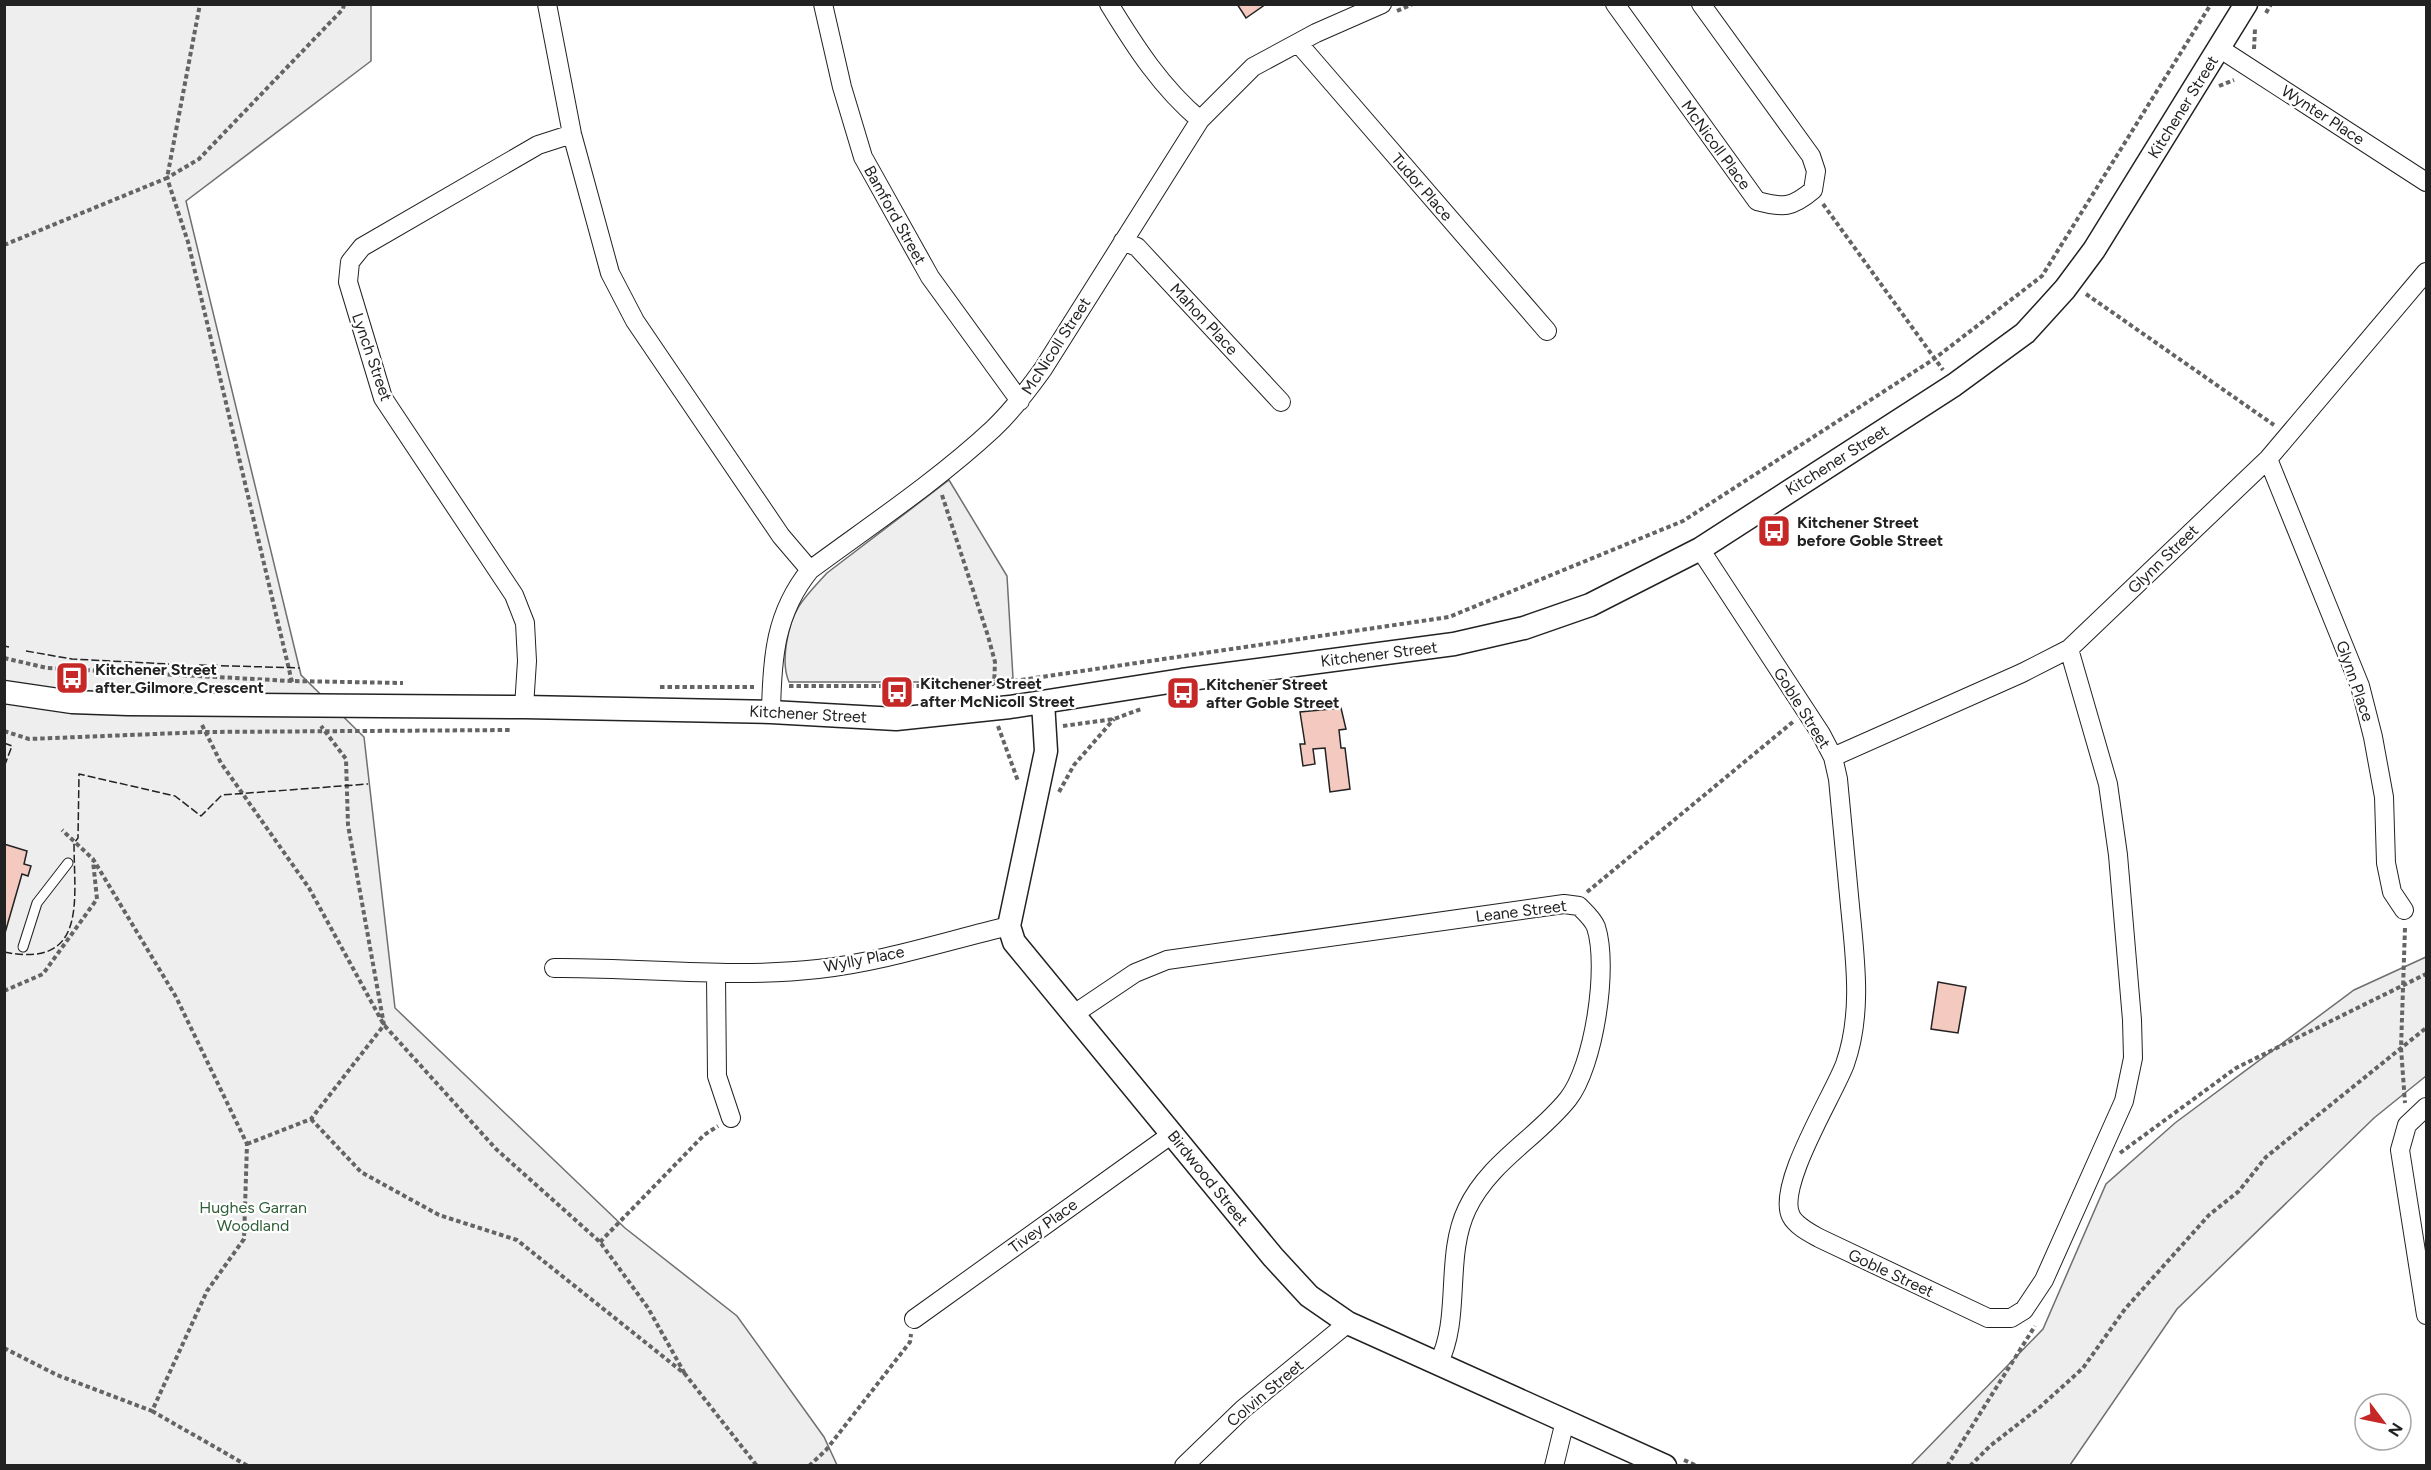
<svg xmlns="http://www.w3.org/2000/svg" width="2431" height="1470" font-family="Figtree,sans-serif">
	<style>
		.green { fill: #eee; stroke: #6f6f6f; stroke-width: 1.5 }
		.building { fill: #f3c9c0; stroke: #222; stroke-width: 1.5 }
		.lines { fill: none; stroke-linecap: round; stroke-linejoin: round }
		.service-casing { stroke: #222; stroke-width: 11 }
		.minor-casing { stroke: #222; stroke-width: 20 }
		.tertiary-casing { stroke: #222; stroke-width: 25 }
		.path { stroke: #646464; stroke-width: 4; stroke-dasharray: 4.5 3; stroke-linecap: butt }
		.service { stroke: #fff; stroke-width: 9 }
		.minor { stroke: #fff; stroke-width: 18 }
		.tertiary { stroke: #fff; stroke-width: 22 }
		.fence { stroke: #222; stroke-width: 1.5; stroke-dasharray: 8 3; stroke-linecap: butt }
		.labels { text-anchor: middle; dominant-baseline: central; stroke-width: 4.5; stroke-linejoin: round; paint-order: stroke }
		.street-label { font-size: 16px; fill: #222; stroke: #fff }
		.poi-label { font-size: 16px; font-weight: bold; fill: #222; stroke: #fff; text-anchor: start }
		.park-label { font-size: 16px; fill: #2f5e38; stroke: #fff }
	</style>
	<rect width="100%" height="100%" fill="#fff"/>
	<!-- green -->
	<path class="green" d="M5 5H371V61L186 201 301 675 364 737 395 1008 625 1228 737 1316 824 1437 837 1465 5 1466Z
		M949 480 1007 576 1013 678 983 682H789C780 662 788 624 799 606 807 594 817 584 827 573Z
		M2426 957V1076L2374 1118 2177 1309 2070 1465H1911L2043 1329 2106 1184 2175 1123 2354 990Z"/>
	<!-- building -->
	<path class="building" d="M1237 4H1266L1246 18Z
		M1341 708 1346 729 1339 730 1341 748H1345L1350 789 1330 792 1325 748 1313 749 1315 764 1303 766 1300 744H1305L1300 712Z
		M4 844 27 851 24 864 31 866 28 876 22 874 5 933Z
		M1938 982 1966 987 1958 1033 1931 1029Z"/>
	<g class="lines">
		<!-- service casing -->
		<g class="service-casing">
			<path id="service" d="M23 947 37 903 68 863"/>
		</g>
		<!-- minor casing -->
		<g class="minor-casing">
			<path id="minor" d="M547 4 572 134 610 273 635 321 781 536 810 570
				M823 4 842 87 863 157 930 277 1020 401
				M1109 4C1136 48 1161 87 1200 120
				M1615 4 1757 201C1783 208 1792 208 1813 190L1816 171 1811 156 1701 4
				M1298 43 1547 331
				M2219 48 2426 182
				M1123 241 1137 247 1281 402
				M2268 459 2360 686 2373 737 2384 797 2386 863 2392 892 2404 910
				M1700 549 1821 734 1833 757 1838 779C1842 821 1846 864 1850 906 1855 958 1863 1013 1845 1064 1833 1096 1776 1186 1791 1216 1796 1226 1810 1233 1819 1238L1988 1318H2011L2024 1310 2044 1280 2124 1101 2133 1058 2132 1020 2118 855 2108 784 2069 649
				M524 707 527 661 525 623 514 595 383 398 348 282 350 262 362 247 538 145 572 134
				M771 712C772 658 775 613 810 570 871 525 937 481 993 429 1012 411 1028 390 1043 369L1200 120 1253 67 1316 33 1382 4
				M1833 757 2022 673 2069 649 2268 459 2426 272
				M554 968C642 967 729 979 818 969 882 962 946 941 1009 926
				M716 975 717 1076 731 1118
				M1074 1014 1135 973 1167 960 1564 904 1579 906C1585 912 1593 919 1596 927 1609 967 1594 1066 1568 1099 1537 1138 1489 1162 1467 1209 1444 1257 1462 1318 1438 1364
				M2426 1107 2407 1125 2400 1150 2426 1315
				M914 1319 1172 1134
				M1184 1466 1243 1409 1348 1323
				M1554 1466 1565 1421"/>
		</g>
		<!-- tertiary casing -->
		<g class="tertiary-casing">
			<path id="tertiary" d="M4 692 72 702 128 704 524 707 771 712 896 719 1010 707 1182 680 1454 644 1524 628 1590 605 1700 549 1954 385 2025 333 2065 289 2094 250 2246 4
				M1043 702 1046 751 1009 926 1014 942 1273 1257 1309 1296 1348 1323 1665 1466"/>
		</g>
		<!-- path -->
		<path class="path" d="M1397 11 1413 4
			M2266 13 2271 4
			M2254 49 2255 29
			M2219 86 2234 80
			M1823 204 1943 370
			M4 245 167 178 200 4
			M2086 294 2274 425
			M942 495 988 636 995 662 994 686
			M4 658 47 668 291 681 403 683
			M292 682 188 242 167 178 199 159 343 9 344 4
			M789 686H980L1449 617 1683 521 1934 359 2042 276 2211 4
			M660 687H754
			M202 725 221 763 309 888 384 1025 496 1149 600 1242 648 1308 685 1374
			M998 726 1018 781
			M1063 726 1114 719 1141 709
			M4 731 29 739 205 732 512 730
			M1059 792 1074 765 1114 719
			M1587 892 1794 721
			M2405 928 2401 1048 2405 1103
			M4 991 43 974 97 899 93 861
			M311 1119 361 1172 439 1215 517 1240 685 1374 757 1466
			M247 1144 311 1119 384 1025 348 825 346 759 321 726
			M2120 1153 2236 1068 2426 974
			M600 1242 704 1135 718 1126
			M4 1348 57 1375 152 1411 207 1291 244 1239 247 1144 176 997 93 859 62 830
			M152 1411 248 1466
			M1684 1460 1697 1466
			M809 1466 826 1450 910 1342 911 1334
			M1947 1466 2035 1326
			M1970 1466 1990 1446 2040 1407 2083 1368 2125 1309 2209 1215 2239 1191 2266 1157 2426 1028"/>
		<!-- service -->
		<use href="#service" class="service"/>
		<!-- minor -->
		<use href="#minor" class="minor"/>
		<!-- tertiary -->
		<use href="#tertiary" class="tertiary"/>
		<!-- fence -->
		<path class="fence" d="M4 646 9 647
			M26 651 72 659 169 664
			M199 665 300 668
			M4 743 12 746 4 767
			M4 952C88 969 74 900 74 843L78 838 79 774 175 796 201 816 222 795 368 784"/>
	</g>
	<!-- icons -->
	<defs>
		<g id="bus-square" transform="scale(1.725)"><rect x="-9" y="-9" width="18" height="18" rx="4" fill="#c62828" stroke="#fff"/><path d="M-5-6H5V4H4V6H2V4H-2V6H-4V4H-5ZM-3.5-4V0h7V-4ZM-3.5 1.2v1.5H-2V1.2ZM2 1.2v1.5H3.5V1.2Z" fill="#fff"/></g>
	</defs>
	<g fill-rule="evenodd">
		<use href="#bus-square" x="1774" y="531"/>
		<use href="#bus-square" x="72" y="678"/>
		<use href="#bus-square" x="897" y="692"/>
		<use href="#bus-square" x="1183" y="693"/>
	</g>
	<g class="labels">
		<!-- street labels -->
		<g class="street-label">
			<text transform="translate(2183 107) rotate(-58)">Kitchener Street</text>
			<text transform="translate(2323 115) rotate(33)">Wynter Place</text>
			<text transform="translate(1716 145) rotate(54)">McNicoll Place</text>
			<text transform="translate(1422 187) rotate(49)">Tudor Place</text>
			<text transform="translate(895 215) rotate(61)">Bamford Street</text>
			<text transform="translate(1204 319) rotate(47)">Mahon Place</text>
			<text transform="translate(1056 346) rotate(-57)">McNicoll Street</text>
			<text transform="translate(372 357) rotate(71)">Lynch Street</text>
			<text transform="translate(1837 460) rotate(-32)">Kitchener Street</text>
			<text transform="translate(2163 559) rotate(-44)">Glynn Street</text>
			<text transform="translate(1379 654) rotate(-7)">Kitchener Street</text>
			<text transform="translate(2355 681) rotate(71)">Glynn Place</text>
			<text transform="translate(1802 708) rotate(58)">Goble Street</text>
			<text transform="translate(808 714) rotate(3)">Kitchener Street</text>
			<text transform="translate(1521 911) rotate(-7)">Leane Street</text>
			<text transform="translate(864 959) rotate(-11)">Wylly Place</text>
			<text transform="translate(1208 1178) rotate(51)">Birdwood Street</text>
			<text transform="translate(1043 1226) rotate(-36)">Tivey Place</text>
			<text transform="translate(1891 1273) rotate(25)">Goble Street</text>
			<text transform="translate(1265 1393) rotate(-40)">Colvin Street</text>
		</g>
		<!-- poi labels -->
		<g class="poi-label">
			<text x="1797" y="522">Kitchener Street<tspan x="1797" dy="18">before Goble Street</tspan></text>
			<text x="95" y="669">Kitchener Street<tspan x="95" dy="18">after Gilmore Crescent</tspan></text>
			<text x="920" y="683">Kitchener Street<tspan x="920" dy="18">after McNicoll Street</tspan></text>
			<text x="1206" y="684">Kitchener Street<tspan x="1206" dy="18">after Goble Street</tspan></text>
		</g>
		<!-- park labels -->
		<g class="park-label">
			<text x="253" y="1207">Hughes Garran<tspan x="253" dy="18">Woodland</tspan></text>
		</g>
	</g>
	<!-- border -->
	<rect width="2431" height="1470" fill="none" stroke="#222222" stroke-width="12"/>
	<!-- north arrow -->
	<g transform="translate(2383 1422) rotate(122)"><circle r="28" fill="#ffffff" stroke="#a7a7a7" stroke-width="1.5"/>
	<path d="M0-4.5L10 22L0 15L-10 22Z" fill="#c62828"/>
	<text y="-9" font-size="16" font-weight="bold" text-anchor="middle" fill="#222222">N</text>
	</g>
</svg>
